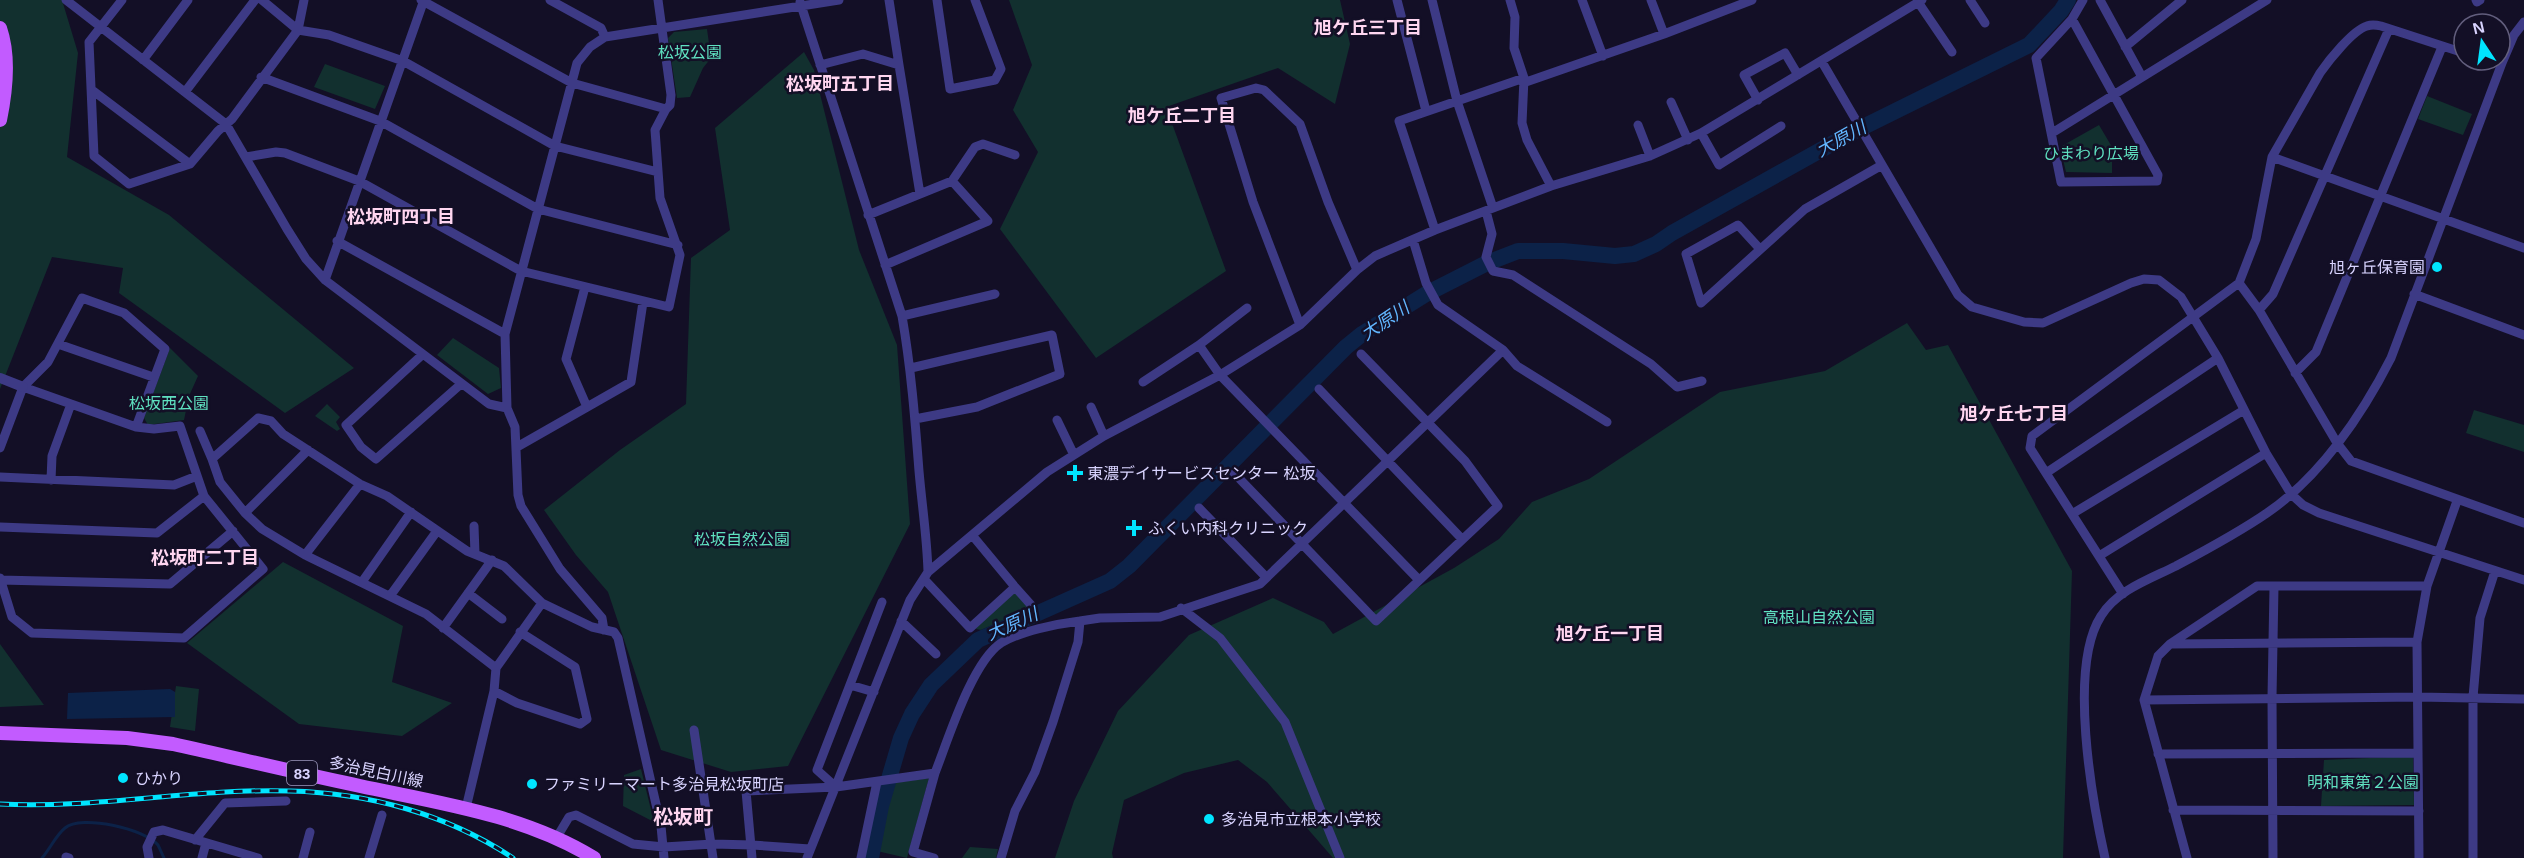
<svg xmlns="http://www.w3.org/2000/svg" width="2524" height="858" font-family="Arial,'Noto Sans JP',sans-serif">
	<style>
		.green { fill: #12302f }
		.water { fill: #0c2248 }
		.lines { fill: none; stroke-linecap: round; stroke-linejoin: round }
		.stream { stroke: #0c2248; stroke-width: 3 }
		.river { stroke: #0c2248; stroke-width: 16 }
		.minor { stroke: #3d3a85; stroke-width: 9 }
		.tertiary { stroke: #3d3a85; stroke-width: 10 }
		.primary { stroke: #c25bff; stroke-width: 14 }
		.rail-casing { stroke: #00e5ff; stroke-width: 5 }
		.rail { stroke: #130f26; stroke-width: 3; stroke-dasharray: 9; stroke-linecap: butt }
		.poi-dot { fill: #00e5ff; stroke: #130f26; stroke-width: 2 }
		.labels { text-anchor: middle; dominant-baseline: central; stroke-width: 5; stroke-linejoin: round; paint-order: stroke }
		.shield { fill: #130f26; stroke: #9e99be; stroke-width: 1.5 }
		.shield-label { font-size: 15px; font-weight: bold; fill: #d9d4ff }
		.park-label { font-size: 16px; fill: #5fe0c0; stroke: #130f26 }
		.poi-label { font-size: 16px; fill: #d9d4ff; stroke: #130f26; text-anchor: start }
		.street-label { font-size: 16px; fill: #d9d4ff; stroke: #130f26 }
		.neighbourhood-label { font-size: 18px; font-weight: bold; fill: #ffd6f0; stroke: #130f26 }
		.water-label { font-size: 18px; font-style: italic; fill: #62b6ff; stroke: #130f26 }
		.quarter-label { font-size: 20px; font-weight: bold; fill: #ffd6f0; stroke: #130f26 }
	</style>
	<rect width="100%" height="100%" fill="#130f26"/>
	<!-- green -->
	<path class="green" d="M0 0H62L78 53 67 157 169 215 354 368 285 413 119 293 123 268 52 257 0 389Z
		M1009 0H1340L1350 44 1335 104 1278 68 1166 107 1226 271 1096 358 1000 229 1038 152 1013 110 1032 65Z
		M707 29 711 58 703 68 690 97 677 98 668 38 674 32Z
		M804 52 814 70 859 250 897 345 910 524 788 766 731 772 661 750 608 592 576 555 544 510 620 450 686 404 691 258 730 230 715 128Z
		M325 64 385 86 375 109 314 87Z
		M2427 96 2472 114 2463 135 2418 119Z
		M2099 125 2112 147V173L2066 172 2060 147Z
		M1907 323 1926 350 1948 345 2072 571 2063 858H1333L1267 782 1238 760 1184 773 1124 800 1112 853 1113 858H1055L1074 801 1118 711 1189 635 1273 598 1324 622 1333 634 1454 568 1499 539 1532 502 1589 479 1720 392 1825 371Z
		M453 338 499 368 501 388 488 394 437 355Z
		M170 348 198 376 189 396 184 420 148 425 144 418Z
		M327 404 340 417 336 422 340 429 337 431 315 416Z
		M2474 410 2524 425V452L2466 433Z
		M283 562 403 626 392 682 452 703 402 736 299 724 187 643Z
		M1012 592 1018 593 1030 608 981 630 976 629 977 625Z
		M0 644 44 705 0 707Z
		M176 686 199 689 195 731 170 727Z
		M2413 756 2414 805 2321 806 2324 760Z
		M641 769 654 822 623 806 624 775Z
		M929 778 907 858 877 851 893 783Z
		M970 847 998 849 996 858H962Z"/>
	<!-- water -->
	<path class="water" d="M170 689 175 692V717L67 719 68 693Z"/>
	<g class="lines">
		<!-- stream -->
		<path class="stream" d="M42 858C50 849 56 835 65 828 81 814 145 829 158 845 160 849 162 854 164 858"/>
		<!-- river -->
		<path class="river" d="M871 858 881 806 901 738 912 714 931 685 978 640 1110 581 1129 566 1346 347 1362 334 1426 294 1487 263 1518 251H1563L1615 256 1634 254 1656 244 1672 233 1853 132 2029 45 2061 11 2068 0"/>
		<!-- minor -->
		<path class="minor" d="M66 0 226 124 287 229 306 259 325 280 489 404 507 408
			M122 0 89 42 94 156 129 184 190 164 218 131 232 119 298 30 304 0
			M262 0 298 30 329 35 403 61 555 146 658 172
			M421 0 572 83 666 109
			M550 0 601 28 605 37
			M889 0 899 65
			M937 0 950 89 995 80 1001 69 975 0
			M1397 0 1426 111
			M1432 0 1457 101 1493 208
			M1510 0 1515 17 1514 48 1524 78 1522 123 1527 140 1551 186
			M1582 0 1603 56
			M1651 0 1664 34
			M1970 0 1985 23
			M2100 0 2142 77
			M2476 0 2477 2 2480 0
			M800 2 902 316C911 368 915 419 919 471 922 506 927 537 928 572
			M1918 2 1952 52
			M2072 19 2158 175 2157 181 2061 182 2036 58 2072 19 2083 0
			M2125 47 2182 0
			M143 60 188 0
			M1822 62 1958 295 1972 307 2024 322 2043 323 2131 283 2144 279 2159 280 2181 297 2218 358 2266 453 2291 494 2303 505 2319 513 2524 580
			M820 65 863 54 899 65 920 194
			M261 77 380 121 538 209 678 245
			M1523 83 1664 34 1752 0
			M92 90 190 164
			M185 92 255 0
			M1758 100 1744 75 1785 53 1798 75
			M1671 102 1688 140
			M1638 125 1650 156
			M1701 133 1719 165 1781 126
			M2052 133 2267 0
			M246 157 276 152 285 153 359 181 521 271 669 307 680 255 660 198 655 130 666 109 670 105 671 95 658 0
			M2272 157 2524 248
			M952 181 975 147 983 144 1015 155
			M1486 211 1492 234 1486 257 1493 271 1513 275 1651 364 1677 387 1702 381
			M868 215 952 181 988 221 885 265
			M1435 230 1399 121 1524 78
			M337 241 505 334
			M1760 249 1738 225 1686 254 1701 303 1805 209 1882 165
			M325 280 424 0
			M2239 283 2259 310 2337 443 2351 461 2524 523
			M585 287 566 359 587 407
			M2414 294 2524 335
			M2259 310 2273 294 2389 29
			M902 316 995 294
			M1300 325 1253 202 1221 98 1256 88 1264 90 1300 124 1328 202 1357 270
			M58 344 153 377
			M1199 345 1220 375 1419 580
			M1503 350 1517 366 1607 422
			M422 355 346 425 361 447 376 459 461 384
			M911 368 1052 335 1060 374 977 407 915 419
			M2295 373 2316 352 2442 47
			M1143 382 1199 345 1247 308
			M1319 389 1462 539
			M1091 407 1104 436
			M1057 420 1073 453
			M200 431 212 459
			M517 447 631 382 643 302
			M0 448 23 387 48 362 82 298 124 313 165 349 136 427
			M1234 473 1376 621 1498 506 1465 461 1361 354
			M2046 473 2218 358
			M0 477 174 485 197 476
			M51 480 52 456 71 404
			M1199 508 1265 576
			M245 513 308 450
			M2072 514 2244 410
			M474 526 475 554
			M0 527 157 533 204 496
			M305 555 360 484
			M2099 556 2266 453
			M0 578 12 617 32 633 184 638 263 569 204 496 180 426 154 429 136 427 23 387
			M924 579 970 628 1015 587 972 535
			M0 580 170 584 233 531
			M362 582 411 512
			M1015 587 1032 606
			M468 593 502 619
			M2123 594 2030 448 2032 436 2239 283 2256 239 2272 157 2320 73C2329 60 2353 30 2367 26 2372 24 2377 25 2381 26L2464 53
			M390 596 437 531
			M1181 608 1220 638 1285 722 1340 858
			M901 621 936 654
			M443 628 492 560
			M604 630 602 618 560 569 521 506 518 495 515 427 507 408 505 334 577 63 590 47 605 37 839 0
			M2171 644 2417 642
			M496 668 426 614 305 555 262 529 245 513 220 482 212 459 258 418 271 421 283 434 360 484 387 496 467 551 504 566 542 603 592 627 614 632 618 638 661 826 664 858
			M850 685 874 692
			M494 691 517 703 580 724 587 719 575 667 520 632
			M2144 700 2418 697 2524 699
			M694 730 713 858
			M2158 754 2417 753
			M935 773C948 740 972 662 1001 643 1021 631 1056 624 1080 621
			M836 787 817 770 882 602
			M466 808 494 691 496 668 542 603
			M2173 810 2419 811
			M557 837 569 817 576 815 633 844 664 847 713 844 752 845 810 849
			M195 840 225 803 286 801
			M66 857 69 858
			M149 858 147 847 154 832 163 830 258 858
			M202 858 206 843
			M303 858 310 832
			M369 858 382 815
			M752 858 746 791 836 787 935 773 913 852 934 858
			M807 858 910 600 928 572 1047 472 1104 436 1220 375 1300 325 1357 270 1375 256 1435 230 1551 186 1650 156 1701 133 1922 0
			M861 858 877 782
			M1001 858 1015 811 1035 772 1053 722 1078 642 1080 621 1100 618 1160 617 1260 584 1503 350 1438 305 1426 283 1413 240
			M2105 858C2092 800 2068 667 2101 616 2117 590 2150 579 2176 566 2206 550 2238 533 2267 513 2320 477 2362 415 2391 358L2502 63 2514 35 2524 22
			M2187 858 2144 700 2158 656 2170 644 2257 586H2427
			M2273 858 2272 697 2274 587
			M2419 858 2417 642 2427 586 2457 501
			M2473 858V697L2480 618 2495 571"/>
		<!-- tertiary -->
		<path class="tertiary" d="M0 378 23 387"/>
		<!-- primary -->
		<path class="primary" d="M0 28C10 57 6 91 0 120
			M0 733 127 738 173 744C236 758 298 773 360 786 440 803 524 815 594 858"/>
		<!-- rail casing -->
		<g class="rail-casing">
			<path id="rail" d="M0 804C97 809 194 788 290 791 369 793 447 814 513 858"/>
		</g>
		<!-- rail -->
		<use href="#rail" class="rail"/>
	</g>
	<!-- markers -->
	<g class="poi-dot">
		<circle cx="2437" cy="267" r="6"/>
		<path d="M1072 464h6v6h6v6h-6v6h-6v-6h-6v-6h6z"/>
		<path d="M1131 519h6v6h6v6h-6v6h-6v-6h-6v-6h6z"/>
		<circle cx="123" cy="778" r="6"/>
		<circle cx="532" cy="784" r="6"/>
		<circle cx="1209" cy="819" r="6"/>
	</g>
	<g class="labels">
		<!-- shield labels -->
		<rect class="shield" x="287" y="761" width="30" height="24" rx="4.5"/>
		<g class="shield-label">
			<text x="302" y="773">83</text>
		</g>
		<!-- park labels -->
		<g class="park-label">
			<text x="690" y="52">松坂公園</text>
			<text x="2091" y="153">ひまわり広場</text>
			<text x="169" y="403">松坂西公園</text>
			<text x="742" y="539">松坂自然公園</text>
			<text x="1819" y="617">高根山自然公園</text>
			<text x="2363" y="782">明和東第２公園</text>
		</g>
		<!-- poi labels -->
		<g class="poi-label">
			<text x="2425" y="267" text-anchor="end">旭ヶ丘保育園</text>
			<text x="1087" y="473">東濃デイサービスセンター 松坂</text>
			<text x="1148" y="528">ふくい内科クリニック</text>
			<text x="135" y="778">ひかり</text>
			<text x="544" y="784">ファミリーマート多治見松坂町店</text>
			<text x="1221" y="819">多治見市立根本小学校</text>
		</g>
		<!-- street labels -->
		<g class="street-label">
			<text transform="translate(376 772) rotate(12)">多治見白川線</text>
		</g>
		<!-- neighbourhood labels -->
		<g class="neighbourhood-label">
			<text x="1368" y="28">旭ケ丘三丁目</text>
			<text x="840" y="84">松坂町五丁目</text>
			<text x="1182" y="116">旭ケ丘二丁目</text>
			<text x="401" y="217">松坂町四丁目</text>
			<text x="2014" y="414">旭ケ丘七丁目</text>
			<text x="205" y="558">松坂町二丁目</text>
			<text x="1610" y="634">旭ケ丘一丁目</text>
		</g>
		<!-- water labels -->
		<g class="water-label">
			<text transform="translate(1841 139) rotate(-29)">大原川</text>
			<text transform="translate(1385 321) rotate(-34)">大原川</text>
			<text transform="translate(1012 624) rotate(-24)">大原川</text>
		</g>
		<!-- quarter labels -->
		<g class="quarter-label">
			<text x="683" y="817">松坂町</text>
		</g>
	</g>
	<!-- north arrow -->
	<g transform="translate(2482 42) rotate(347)"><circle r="28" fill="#130f26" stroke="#625e7d" stroke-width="1.5"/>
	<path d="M0-4.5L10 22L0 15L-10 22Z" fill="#00e5ff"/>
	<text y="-9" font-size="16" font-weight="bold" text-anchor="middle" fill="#d9d4ff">N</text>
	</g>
</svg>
